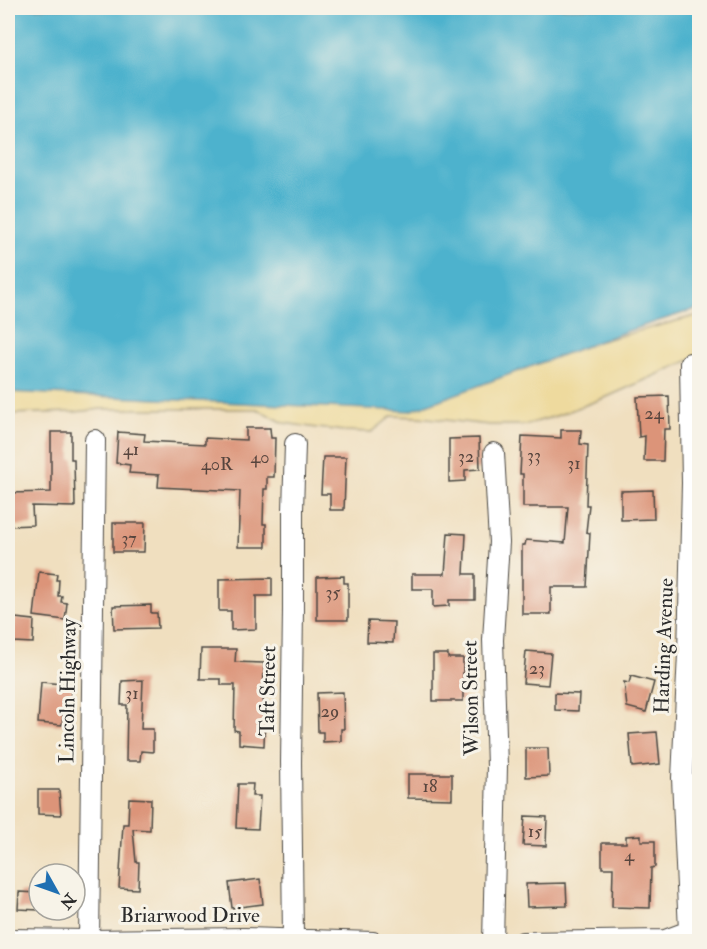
<svg xmlns="http://www.w3.org/2000/svg" width="707" height="949" font-family="'IM FELL Double Pica',serif">
	<style>
		.sand { fill: #eeda9e; stroke: #8c8264; stroke-width: 1.5 }
		.water { fill: #4eb2cd; stroke: #3c6e7c; stroke-width: 1.5 }
		.building { fill: #dc9479 }
		.lines { fill: none; stroke-linecap: round; stroke-linejoin: round }
		.street-casing { stroke: #494641; stroke-width: 22 }
		.street { stroke: #fff; stroke-width: 20 }
		.labels { text-anchor: middle; dominant-baseline: central; stroke-width: 6; stroke-linejoin: round; paint-order: stroke }
		.number-label { font-size: 18px; fill: #57453e }
		.street-label { font-size: 21px; fill: #2b2b2b; stroke: #f7f3e8 }
	</style>
	<rect width="100%" height="100%" fill="#f7f3e8"/>
	<filter id="ink" filterUnits="userSpaceOnUse"><feTurbulence type="fractalNoise" baseFrequency=".0167" numOctaves="2"/><feDisplacementMap in="SourceGraphic" scale="12" xChannelSelector="R" yChannelSelector="G"/><feConvolveMatrix kernelMatrix="1 2 1 2 8 2 1 2 1" color-interpolation-filters="sRGB"/></filter>
	<filter id="wash" filterUnits="userSpaceOnUse"><feTurbulence type="fractalNoise" baseFrequency=".008" numOctaves="4" result="noise"/><feDisplacementMap in="SourceGraphic" scale="24" xChannelSelector="R" yChannelSelector="G"/><feGaussianBlur stdDeviation="1.35" result="paint"/><feColorMatrix in="noise" values="0 0 0 0 0 0 0 0 0 0 0 0 0 0 0 0 0 1.4 0 .05"/><feComposite in="paint" operator="in"/></filter>
	<g filter="url(#wash)">
		<rect width="100%" height="100%" fill="#f0dfbf"/>
		<!-- sand -->
		<path class="sand" d="M699 315V356L607 397 556 416 525 425H489L419 417 392 416 372 432 344 431 317 428 284 423 257 409H101L75 412 8 414V360L571 349Z"/>
		<!-- water -->
		<path class="water" d="M8 8H699V308L627 331 410 411 8 392Z"/>
		<g id="blocks">
			<!-- building -->
			<path class="building" d="M669 396 670 429H664L663 461H644L645 436 639 437 637 397Z
				M246 428H270L271 438H275L274 477H267V489H264L263 524H266V547H238L240 491 158 487 159 475 129 473 130 465 116 463 118 432 145 434 144 441 205 444V438L246 440Z
				M561 430H581L580 444 588 445 586 505H589L586 532 590 533 587 587H551V614H522V545H525L526 540 565 543 568 507H523V474H520L522 436 561 438Z
				M51 432H71V459H74L75 507 32 506 33 525 8 526V500H10V493L51 492Z
				M479 438 480 469 465 470V481L449 482V439Z
				M323 457H346L344 510H330V494H321Z
				M653 490 654 519 621 520V491Z
				M113 523H145L144 552H113Z
				M448 533 466 534 464 574H475V600H449V606L433 607V589H412V574H445Z
				M39 572 57 574 56 580H59L58 596H62L61 602 67 603 65 620 34 616Z
				M344 576V583H348V620H317V577Z
				M272 578V596H256V629L231 630V611H219V579Z
				M151 605V613H157L158 628 114 629 113 606Z
				M15 618 34 620 33 643 13 642Z
				M368 621 394 622 393 643 367 642Z
				M201 649H236L235 662 264 663 263 715H265L264 746 239 744V731L234 730 235 685H221V679H200Z
				M526 651 551 653 548 685 523 683Z
				M433 654H448V658H463V701H433Z
				M631 676 654 682 646 712 627 707 624 682 629 683Z
				M143 680 141 729H153V752L141 751 140 761H126L127 705H121L122 681Z
				M41 682 72 685 70 707H64L62 725 38 723Z
				M343 692 344 729H341V741L323 742V732H318L317 693Z
				M555 693 579 694 578 711 555 710Z
				M657 732 660 764 632 767 629 734Z
				M526 748H548L549 776 526 777Z
				M408 774H452V799L408 798Z
				M238 784H253L252 796H260L258 829 236 828Z
				M38 790H59L61 815 38 814Z
				M129 798 151 799 150 830 133 829 136 862H139L138 889 119 888 123 824H128Z
				M525 816 547 817 546 846 523 845Z
				M641 835V841H655V867L651 868 650 908 612 907 613 868H602V843H626V836Z
				M260 879 263 904 232 908 229 883Z
				M566 883 567 906 527 907 526 884Z
				M19 892 39 893V910L18 909Z"/>
		</g>
	</g>
	<g filter="url(#ink)">
		<use href="#blocks" fill-opacity="0" stroke="#494641" stroke-width="1.5"/>
		<g class="lines">
			<!-- street casing -->
			<g class="street-casing">
				<path id="street" d="M689 931 682 778 688 654 692 483 690 363
					M8 939 89 940 244 938 373 942
					M293 939 291 762 293 610V510L295 444
					M89 942 95 440
					M493 942 497 766 493 640 499 542 494 453
					M523 942 665 940 689 931 699 924"/>
			</g>
			<!-- street -->
			<use href="#street" class="street"/>
		</g>
	</g>
	<g class="labels">
		<!-- number labels -->
		<g class="number-label">
			<text x="654" y="413">24</text>
			<text x="131" y="449">41</text>
			<text x="534" y="455">33</text>
			<text x="466" y="456">32</text>
			<text x="260" y="457">40</text>
			<text x="574" y="463">31</text>
			<text x="217" y="464">40R</text>
			<text x="129" y="538">37</text>
			<text x="333" y="592">35</text>
			<text x="537" y="668">23</text>
			<text x="132" y="693">31</text>
			<text x="330" y="711">29</text>
			<text x="430" y="786">18</text>
			<text x="535" y="831">15</text>
			<text x="629" y="855">4</text>
		</g>
		<!-- street labels -->
		<g class="street-label">
			<text transform="translate(664 646) rotate(-88)">Harding Avenue</text>
			<text transform="translate(68 691) rotate(-89)">Lincoln Highway</text>
			<text transform="translate(268 691) rotate(-89)">Taft Street</text>
			<text transform="translate(471 698) rotate(-91)">Wilson Street</text>
			<text x="190" y="915">Briarwood Drive</text>
		</g>
	</g>
	<!-- margin -->
	<rect width="707" height="949" fill="none" stroke="#f7f3e8" stroke-width="30"/>
	<!-- north arrow -->
	<g transform="translate(57 892) rotate(130)"><circle r="28" fill="#f7f3e8" stroke="#a5a39c" stroke-width="1.5"/>
	<path d="M0-4.5L10 22L0 15L-10 22Z" fill="#1f6fb2"/>
	<text y="-9" font-size="16" font-weight="bold" text-anchor="middle" fill="#2b2b2b">N</text>
	</g>
</svg>
